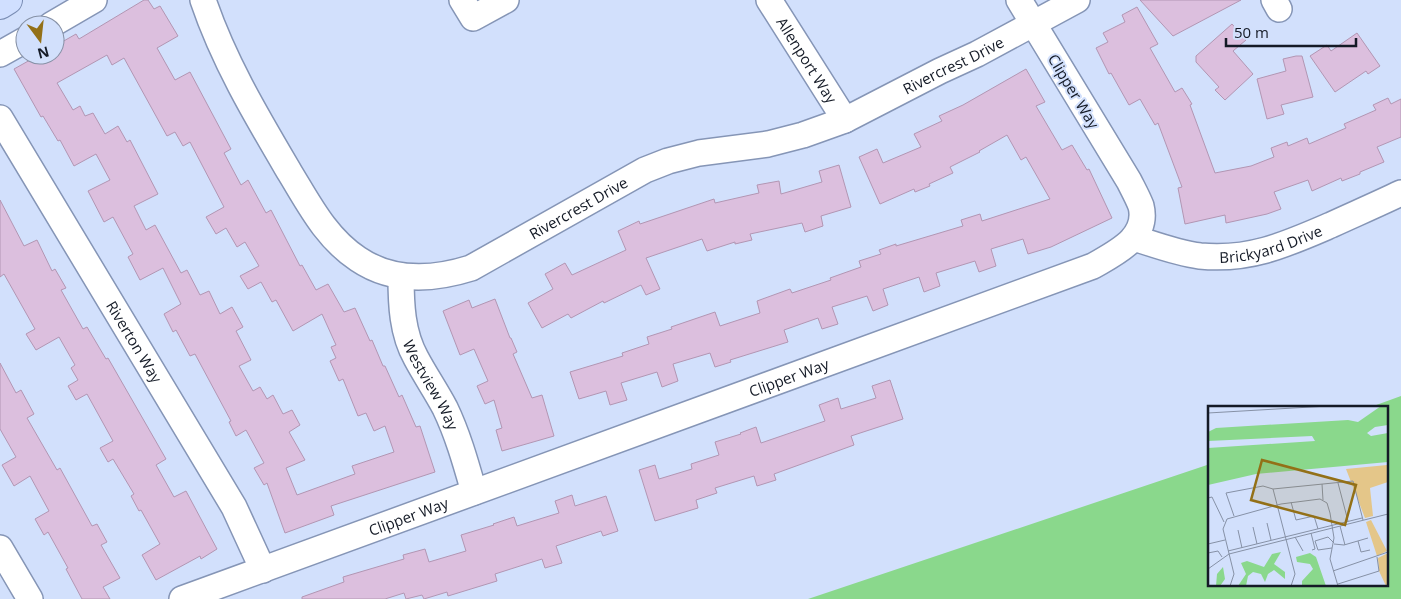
<svg xmlns="http://www.w3.org/2000/svg" width="1401" height="599" font-family="'Open Sans',sans-serif">
	<style>
		.water { fill: #8ad88c }
		.building { fill: #dcbfde; stroke: #b296b3; fill-rule: evenodd }
		.lines { fill: none; stroke-linecap: round; stroke-linejoin: round }
		.minor-casing { stroke: #8595b6; stroke-width: 28 }
		.major-casing { stroke: #798cb3; stroke-width: 30 }
		.minor { stroke: #fff; stroke-width: 25 }
		.major { stroke: #d0dfff; stroke-width: 28 }
		.labels { text-anchor: middle; dominant-baseline: central; stroke-width: 4; stroke-linejoin: round; paint-order: stroke }
		.street-label { font-size: 15px; fill: #141a26; stroke: #d2e0fc }
		.inset-road { fill: none; stroke: #8691a6; stroke-width: 1 }
		.view { fill: #937017; fill-opacity: 0.15; stroke: #937017; stroke-width: 2.5 }
		.inset-edge { fill: none; stroke: #141a26; stroke-width: 2.5 }
	</style>
	<rect width="100%" height="100%" fill="#d2e0fc"/>
	<!-- water -->
	<path class="water" d="M1401 396V599H808L1210 464V585H1387V408H1368Z"/>
	<!-- building -->
	<path class="building" d="M144 0H148L154 9 160 6 178 36 157 48 175 80 190 72 231 149 224 153 241 185 248 180 266 213 271 210 300 266 302 265 316 290 328 284 344 312 355 308 370 341 372 340 383 366H385L399 397 402 395 416 427 420 426 435 472 331 506 334 515 285 533 267 483 264 485 254 468 264 463 246 430 236 436 229 422 231 421 195 354 190 356 176 330 173 332 164 314 181 304 163 268 140 280 128 257 133 254 113 217 104 222 88 191 110 180 96 154 74 166 60 140 58 141 43 116 41 117 14 69 39 55H55V46L76 34 79 39ZM107 55 112 65 124 58 167 136 175 132 183 146 190 142 224 207 206 217 216 234 226 228 237 247 245 242 259 266 240 276 248 289 261 282 272 302 276 300 293 331 322 314 336 345 331 347 336 358 330 361 339 381 343 379 358 416 366 413 374 431 385 426 394 452 352 466 355 474 297 495 286 468 305 460 289 432 300 425 292 410 283 414 273 395 267 399 260 387 253 391 239 366 251 360 236 331 243 327 232 307 220 314 209 291 200 295 187 270 181 273 155 225 146 230 134 206 158 194 130 140 127 142 118 126 105 134 93 113 85 116 80 106 73 110 57 83Z
		M1140 0H1241L1173 36Z
		M1137 7 1158 44 1150 48 1175 92 1182 88 1192 104 1190 105 1215 173 1251 166 1274 157 1271 148 1287 142 1288 146 1307 138 1309 144 1346 128 1344 124 1376 110 1373 105 1388 98 1391 104 1401 99V137L1377 147 1384 162 1360 172V174L1342 181 1341 178 1312 191 1308 180 1274 192 1281 209 1267 214 1226 223 1225 215 1185 224 1178 188 1182 187 1158 123 1155 125 1140 99 1129 105 1111 73 1109 74 1096 48 1108 42 1103 33 1125 22 1122 15Z
		M1232 24 1246 40 1233 51 1253 74 1225 100 1215 90 1219 87 1196 62V56Z
		M1357 33 1380 66 1368 74 1366 71 1335 92 1310 56 1327 45 1331 51Z
		M1296 56H1302L1313 97 1281 105 1284 114 1267 119 1257 79 1286 71 1283 59Z
		M1026 69 1045 102 1036 106 1062 150 1072 145 1087 170 1089 169 1112 218 1051 247 1028 254 1023 239 991 249 996 266 979 272 975 261 936 273 940 286 924 292 919 277 883 289 888 305 873 311 867 296 832 307 838 324 822 329 818 318 784 330 788 342 730 360 731 362 715 367 710 353 673 364 678 381 662 387 657 372 621 383 627 400 610 405 606 391 579 399 570 372 623 356 622 353 649 344 647 337 672 329 671 327 715 312 720 326 760 313 757 301 790 289 792 293 831 280 830 278 861 267 859 261 881 254 879 250 896 244V246L963 226 961 220 980 214 982 221 1050 199 1026 157 1021 160 1007 135 979 151 980 152 950 167 953 173 929 184 930 186 915 192 914 189 880 204 859 157 877 149 883 163 921 147 914 134 942 121 939 116 963 105Z
		M839 165 851 207 821 216 823 226 805 232 802 223 750 234 752 240 735 244V242L707 251 702 239 646 258 660 289 646 295 641 285 604 303 603 301 571 318 568 314 542 328 528 303 553 289 545 274 565 263 572 275 626 250 618 231 639 221 640 224 714 199 715 203 759 193 757 185 779 181 781 194 822 182 819 171Z
		M0 200 24 246 37 240 52 271 55 269 66 288 61 290 83 329 87 327 106 359 108 358 166 459 156 465 174 497 186 491 217 549 201 559 200 556 156 580 142 555 160 544 141 510 139 511 131 496 134 494 113 459 108 462 100 448 113 441 87 394 76 400 68 386 78 380 71 368 75 365 59 337 36 350 26 334 35 329 4 274 0 277Z
		M495 299 510 338H511L517 352 513 354 532 398 542 395 554 436 502 451 496 430 502 428 494 400 485 404 477 386 488 381 474 349 460 355 443 311 469 300 472 308Z
		M0 363 16 393 21 390 34 414 27 418 57 470 60 468 92 526 97 524 107 542 101 545 120 578 103 587 110 599H82L66 569 68 568 48 532 44 535 35 519 49 511 30 476 14 486 2 465 16 457 0 429Z
		M890 380 903 419 851 436 854 445 774 474 776 480 757 486 754 476 715 488 717 493 696 500 698 508 655 521 639 470 655 465 659 479 692 469 691 464 719 455 715 442 741 434 740 433 756 427 761 443 825 421 819 405 838 398 841 409 876 398 872 386Z
		M572 495 575 506 606 496 618 531 603 536 601 531 556 546 562 563 545 568 542 559 495 574 497 581 448 596 447 592 424 599 422 595 406 599 404 593 385 599H302V597L344 582 343 577 404 559 403 555 425 549 429 562 466 551 461 535 494 525 493 524 514 517 517 526 559 513 555 501Z"/>
	<g class="lines">
		<!-- minor casing -->
		<g class="minor-casing">
			<g id="minor">
				<path id="s1" d="M203 0C224 62 257 117 290 173 309 204 326 238 358 259 392 282 433 280 471 268L645 170 668 161 699 153 768 144 803 135 845 120 940 71 977 54 1077 0"/>
				<path d="M462 0 473 18 506 0"/>
				<path id="s2" d="M769 0 845 120"/>
				<path d="M1274 0 1279 9"/>
				<path d="M51 25 94 0"/>
				<path d="M0 54 25 40"/>
				<path id="s3" d="M0 118 234 507 263 570"/>
				<path id="s4" d="M1134 238C1156 245 1177 253 1200 256 1250 261 1287 244 1331 225 1355 214 1378 204 1401 193"/>
				<path id="s5" d="M401 276C401 304 402 333 416 358 425 375 436 391 445 408 458 435 466 464 474 492"/>
				<path d="M0 548 30 599"/>
				<path id="s6" d="M182 599 1093 266C1115 253 1149 238 1141 206 1138 198 1133 189 1129 181L1019 0"/>
			</g>
		</g>
		<!-- major casing -->
		<g class="major-casing">
			<path id="major" d="M0 5 8 0"/>
		</g>
		<!-- minor -->
		<use href="#minor" class="minor"/>
		<!-- major -->
		<use href="#major" class="major"/>
	</g>
	<g class="labels">
		<!-- street labels -->
		<g class="street-label">
			<text stroke="none"><textPath href="#s2" startOffset="71">Allenport Way</textPath></text>
			<text stroke="none"><textPath href="#s1" startOffset="950">Rivercrest Drive</textPath></text>
			<text transform="translate(1074 91) rotate(59)">Clipper Way</text>
			<text stroke="none"><textPath href="#s1" startOffset="545">Rivercrest Drive</textPath></text>
			<text stroke="none"><textPath href="#s4" startOffset="141">Brickyard Drive</textPath></text>
			<text stroke="none"><textPath href="#s3" startOffset="261">Riverton Way</textPath></text>
			<text stroke="none"><textPath href="#s6" startOffset="646">Clipper Way</textPath></text>
			<text stroke="none"><textPath href="#s5" startOffset="115">Westview Way</textPath></text>
			<text stroke="none"><textPath href="#s6" startOffset="241">Clipper Way</textPath></text>
		</g>
	</g>
	<!-- overview -->
	<g transform="translate(1208 406)">
		<rect width="180" height="180" fill="#d2e0fc"/>
		<path d="M179 59 180 76 162 82 165 110 157 112 138 63ZM163 114 179 145 169 150 158 116ZM180 147V180H178L171 165 170 152Z" fill="#e4c689"/>
		<path d="M173 0H180V19L167 21 159 27 163 30 180 27V56L48 68 0 79V42L107 35 104 30 0 35V26L8 22 140 14 150 16ZM73 146 66 158 77 166V173L66 164 60 168 57 176 53 168 45 166 40 170 38 180H30L38 168 33 157 39 155 56 161 64 148ZM102 147 108 151 118 180 94 179V175L105 163 102 158 89 156 88 151ZM15 161 17 173 12 180H8L9 168Z" fill="#8ad88c"/>
		<path class="inset-road" d="M0 7 120 0M130 77 140 115M114 78 115 94M0 92 4 91 16 116M83 96 88 114 106 110 110 123M26 110 18 87 55 80 65 83M59 117 63 134M132 120 137 139M45 121 49 138M30 124 34 142M103 127 107 143 104 144M87 131 95 145M150 135 153 146 162 144M0 138 17 134M126 138 136 139 160 132M124 142 110 144 107 135 120 131 126 137M20 145 154 112M0 147 10 145 14 151M0 163 21 148 180 108M125 165 180 146M130 178 171 165 169 151M22 180 26 168 15 123 19 113 73 98 112 93 119 97 122 107 126 132 122 153 130 180M83 180 87 168 65 83 145 75 155 114"/>
		<path class="view" d="M54 54 148 79 137 119 43 94Z"/>
		<rect width="180" height="180" class="inset-edge"/>
	</g>
	<!-- north arrow -->
	<g transform="translate(40 40) rotate(165)"><circle r="24" fill="#d2e0fc" stroke="#8691a6"/>
	<path d="M0-4L9 19L0 12L-9 19Z" fill="#937017"/>
	<text y="-8" font-size="14" font-weight="bold" text-anchor="middle" fill="#141a26">N</text>
	</g>
	<!-- scale -->
	<path d="M1226 38v8h130v-8" fill="none" stroke="#141a26" stroke-width="2.5"/>
	<text x="1234" y="38" font-size="15" fill="#141a26" stroke="#d2e0fc" stroke-width="4" paint-order="stroke">50 m</text>
</svg>
